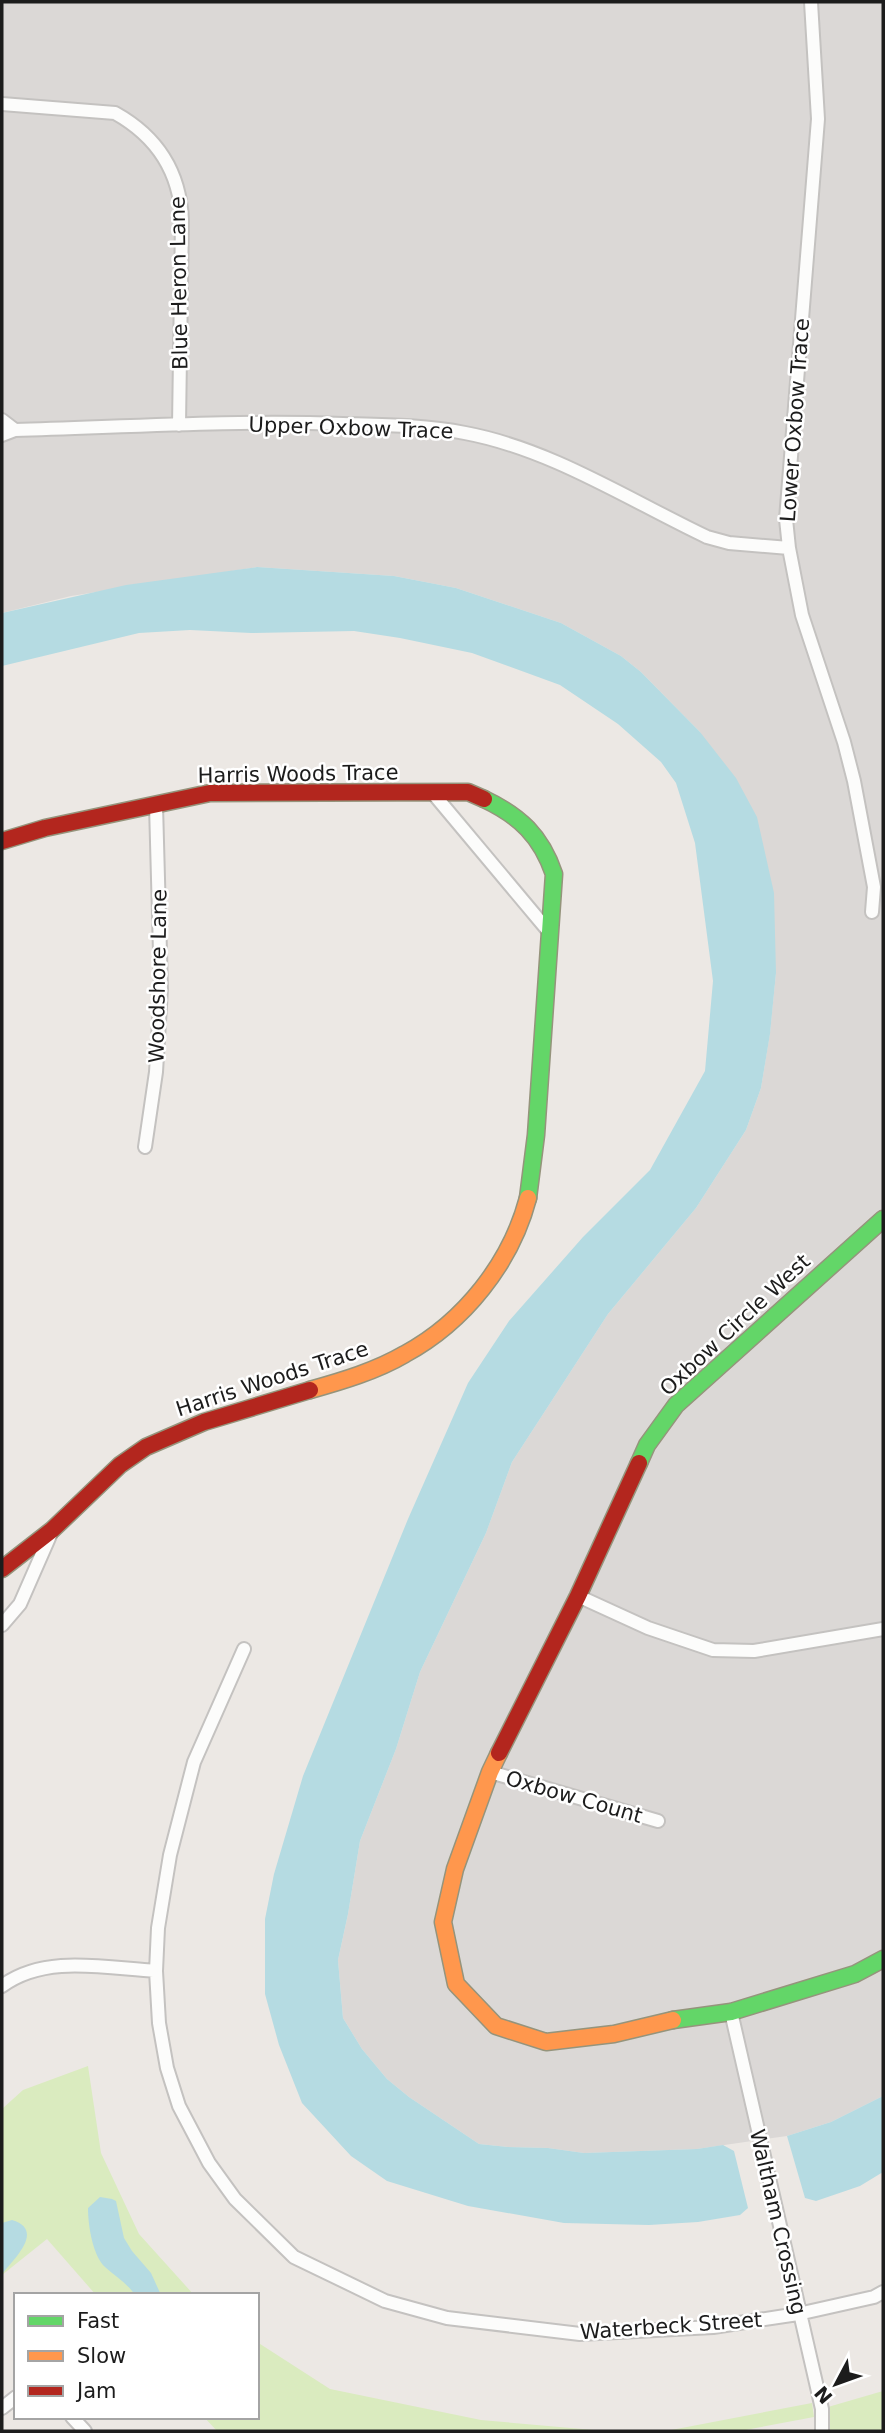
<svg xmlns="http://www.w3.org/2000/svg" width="885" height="2433" font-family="'DejaVu Sans',sans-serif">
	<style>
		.residential { fill: #dbd8d6 }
		.grass { fill: #daebbf }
		.water { fill: #b5dbe2 }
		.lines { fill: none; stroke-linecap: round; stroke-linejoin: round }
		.street-casing { stroke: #c4c2c0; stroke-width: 16 }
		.fast-casing { stroke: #95947c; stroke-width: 19 }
		.slow-casing { stroke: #95947c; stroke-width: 19 }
		.jam-casing { stroke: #95947c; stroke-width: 19 }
		.street { stroke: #fcfcfb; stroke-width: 12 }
		.fast { stroke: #63d668; stroke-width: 16 }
		.slow { stroke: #ff974d; stroke-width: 16 }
		.jam { stroke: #b3261e; stroke-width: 16 }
		.labels { text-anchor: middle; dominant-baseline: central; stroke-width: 5; stroke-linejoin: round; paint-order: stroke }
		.street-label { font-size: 21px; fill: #1c1c1c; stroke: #fff }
	</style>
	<rect width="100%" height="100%" fill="#ece8e4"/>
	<!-- residential -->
	<path class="residential" d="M2 2H883V2096L831 2122 787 2136 697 2149 584 2153 548 2148 508 2147 479 2144 409 2097 387 2079 362 2049 343 2018 338 1960 348 1914 360 1841 396 1749 420 1672 486 1533 512 1462 608 1314 696 1208 746 1130 761 1088 770 1033 776 973 700 732 641 672 621 656 561 623 456 588 394 576 257 567 71 596 2 613Z"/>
	<!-- grass -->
	<path class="grass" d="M88 2066 101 2153 139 2234 194 2295H96L47 2239 2 2275V2109L23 2090Z
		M257 2342 330 2389 481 2420 605 2431H217L204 2417H257Z
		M883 2391V2431H830L828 2407Z
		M812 2403 814 2417 740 2431H666Z"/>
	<!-- water -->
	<path class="water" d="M257 567 394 576 456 588 561 623 621 656 641 672 700 732 736 778 757 817 774 893 776 973 770 1034 761 1088 746 1130 696 1208 608 1314 512 1462 486 1533 420 1672 396 1749 360 1841 348 1914 338 1960 343 2018 362 2049 387 2079 409 2097 479 2144 508 2147 548 2148 584 2153 697 2149 723 2145 734 2151 748 2208 740 2215 698 2222 649 2225 564 2223 468 2206 387 2181 351 2156 302 2103 279 2045 265 1994V1919L274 1874 303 1776 408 1519 468 1383 509 1321 583 1237 650 1170 705 1071 713 981 695 843 676 783 661 762 618 724 560 685 472 653 400 638 354 631 251 633 190 630 139 633 2 666V613L126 585Z
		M883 2096V2172L860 2186 816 2201 805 2198 787 2136 831 2122Z
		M100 2197 112 2199 116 2201 124 2238 132 2251 151 2273 161 2295H135C127 2283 116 2277 105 2267 93 2256 88 2226 88 2208Z
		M12 2220C46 2230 13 2260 2 2274V2223Z"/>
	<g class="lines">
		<!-- street casing -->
		<g class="street-casing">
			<path id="street" d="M811 2 818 119 786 519 789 548 802 615 844 742 854 781 874 887 872 912
				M2 104 115 113C158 137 180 172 182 220L179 425
				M2 420 15 430
				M2 435 15 430C124 427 234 420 343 424 384 425 425 425 465 433 551 449 629 500 707 537L729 543 789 548
				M432 792 550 933
				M145 1147 156 1072 161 989 156 805
				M578 1596 648 1628 713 1650 754 1651 883 1629
				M2 1625 20 1604 52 1531
				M244 1649 194 1762 170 1855 158 1928 156 1971 159 2023 167 2068 179 2106 209 2163 235 2199 294 2257 385 2301 447 2318 580 2334 713 2327 798 2314 874 2297 883 2292
				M490 1772 658 1821
				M2 1986C45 1954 105 1968 156 1971
				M731 2012 822 2409V2431
				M2 2408 16 2397
				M72 2417 85 2431"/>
		</g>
		<!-- fast casing -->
		<g class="fast-casing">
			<path id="fast" d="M484 799C520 816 541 836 554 874L536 1135 528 1198
				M639 1463 647 1445 676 1405 883 1219
				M673 2020 731 2012 855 1974 883 1959"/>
		</g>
		<!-- slow casing -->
		<g class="slow-casing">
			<path id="slow" d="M310 1390C342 1381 376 1371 405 1354 464 1322 511 1263 528 1198
				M499 1753 490 1772 455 1869 443 1922 456 1984 496 2026 546 2042 614 2034 673 2020"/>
		</g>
		<!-- jam casing -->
		<g class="jam-casing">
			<path id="jam" d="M2 841 45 828 210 793 468 792 484 799
				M2 1569 52 1530 120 1465 146 1447 204 1422 310 1390
				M499 1753 578 1596 639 1463"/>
		</g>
		<!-- street -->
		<use href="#street" class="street"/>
		<!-- fast -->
		<use href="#fast" class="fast"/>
		<!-- slow -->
		<use href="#slow" class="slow"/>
		<!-- jam -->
		<use href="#jam" class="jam"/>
	</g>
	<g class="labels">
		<!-- street labels -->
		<g class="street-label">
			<text transform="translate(179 283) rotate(-91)">Blue Heron Lane</text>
			<text transform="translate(795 420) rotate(-86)">Lower Oxbow Trace</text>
			<text transform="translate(351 428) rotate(2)">Upper Oxbow Trace</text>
			<text transform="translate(298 774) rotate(-1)">Harris Woods Trace</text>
			<text transform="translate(158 976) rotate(-89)">Woodshore Lane</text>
			<text transform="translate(735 1325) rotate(-43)">Oxbow Circle West</text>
			<text transform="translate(272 1379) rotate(-18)">Harris Woods Trace</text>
			<text transform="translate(574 1797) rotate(16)">Oxbow Count</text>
			<text transform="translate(778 2222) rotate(77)">Waltham Crossing</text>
			<text transform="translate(671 2326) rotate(-4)">Waterbeck Street</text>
		</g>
	</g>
	<!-- border -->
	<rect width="885" height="2433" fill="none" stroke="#1c1c1c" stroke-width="7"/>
	<!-- legend -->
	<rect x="14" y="2293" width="245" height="126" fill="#ffffff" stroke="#a4a4a4" stroke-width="2"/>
	<rect x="28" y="2316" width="35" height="10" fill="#63d668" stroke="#a4a4a4" stroke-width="2"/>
	<text x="77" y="2328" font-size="21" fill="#1c1c1c">Fast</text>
	<rect x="28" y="2351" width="35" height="10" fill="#ff974d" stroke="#a4a4a4" stroke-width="2"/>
	<text x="77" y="2363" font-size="21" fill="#1c1c1c">Slow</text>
	<rect x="28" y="2386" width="35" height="10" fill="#b3261e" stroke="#a4a4a4" stroke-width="2"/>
	<text x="77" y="2398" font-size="21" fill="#1c1c1c">Jam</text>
	<!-- north arrow -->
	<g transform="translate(836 2384) rotate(229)" stroke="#ffffff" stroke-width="5" paint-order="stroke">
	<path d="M0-5L12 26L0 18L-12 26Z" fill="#1c1c1c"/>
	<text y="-10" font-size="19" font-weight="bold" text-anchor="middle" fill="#1c1c1c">N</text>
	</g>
</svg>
